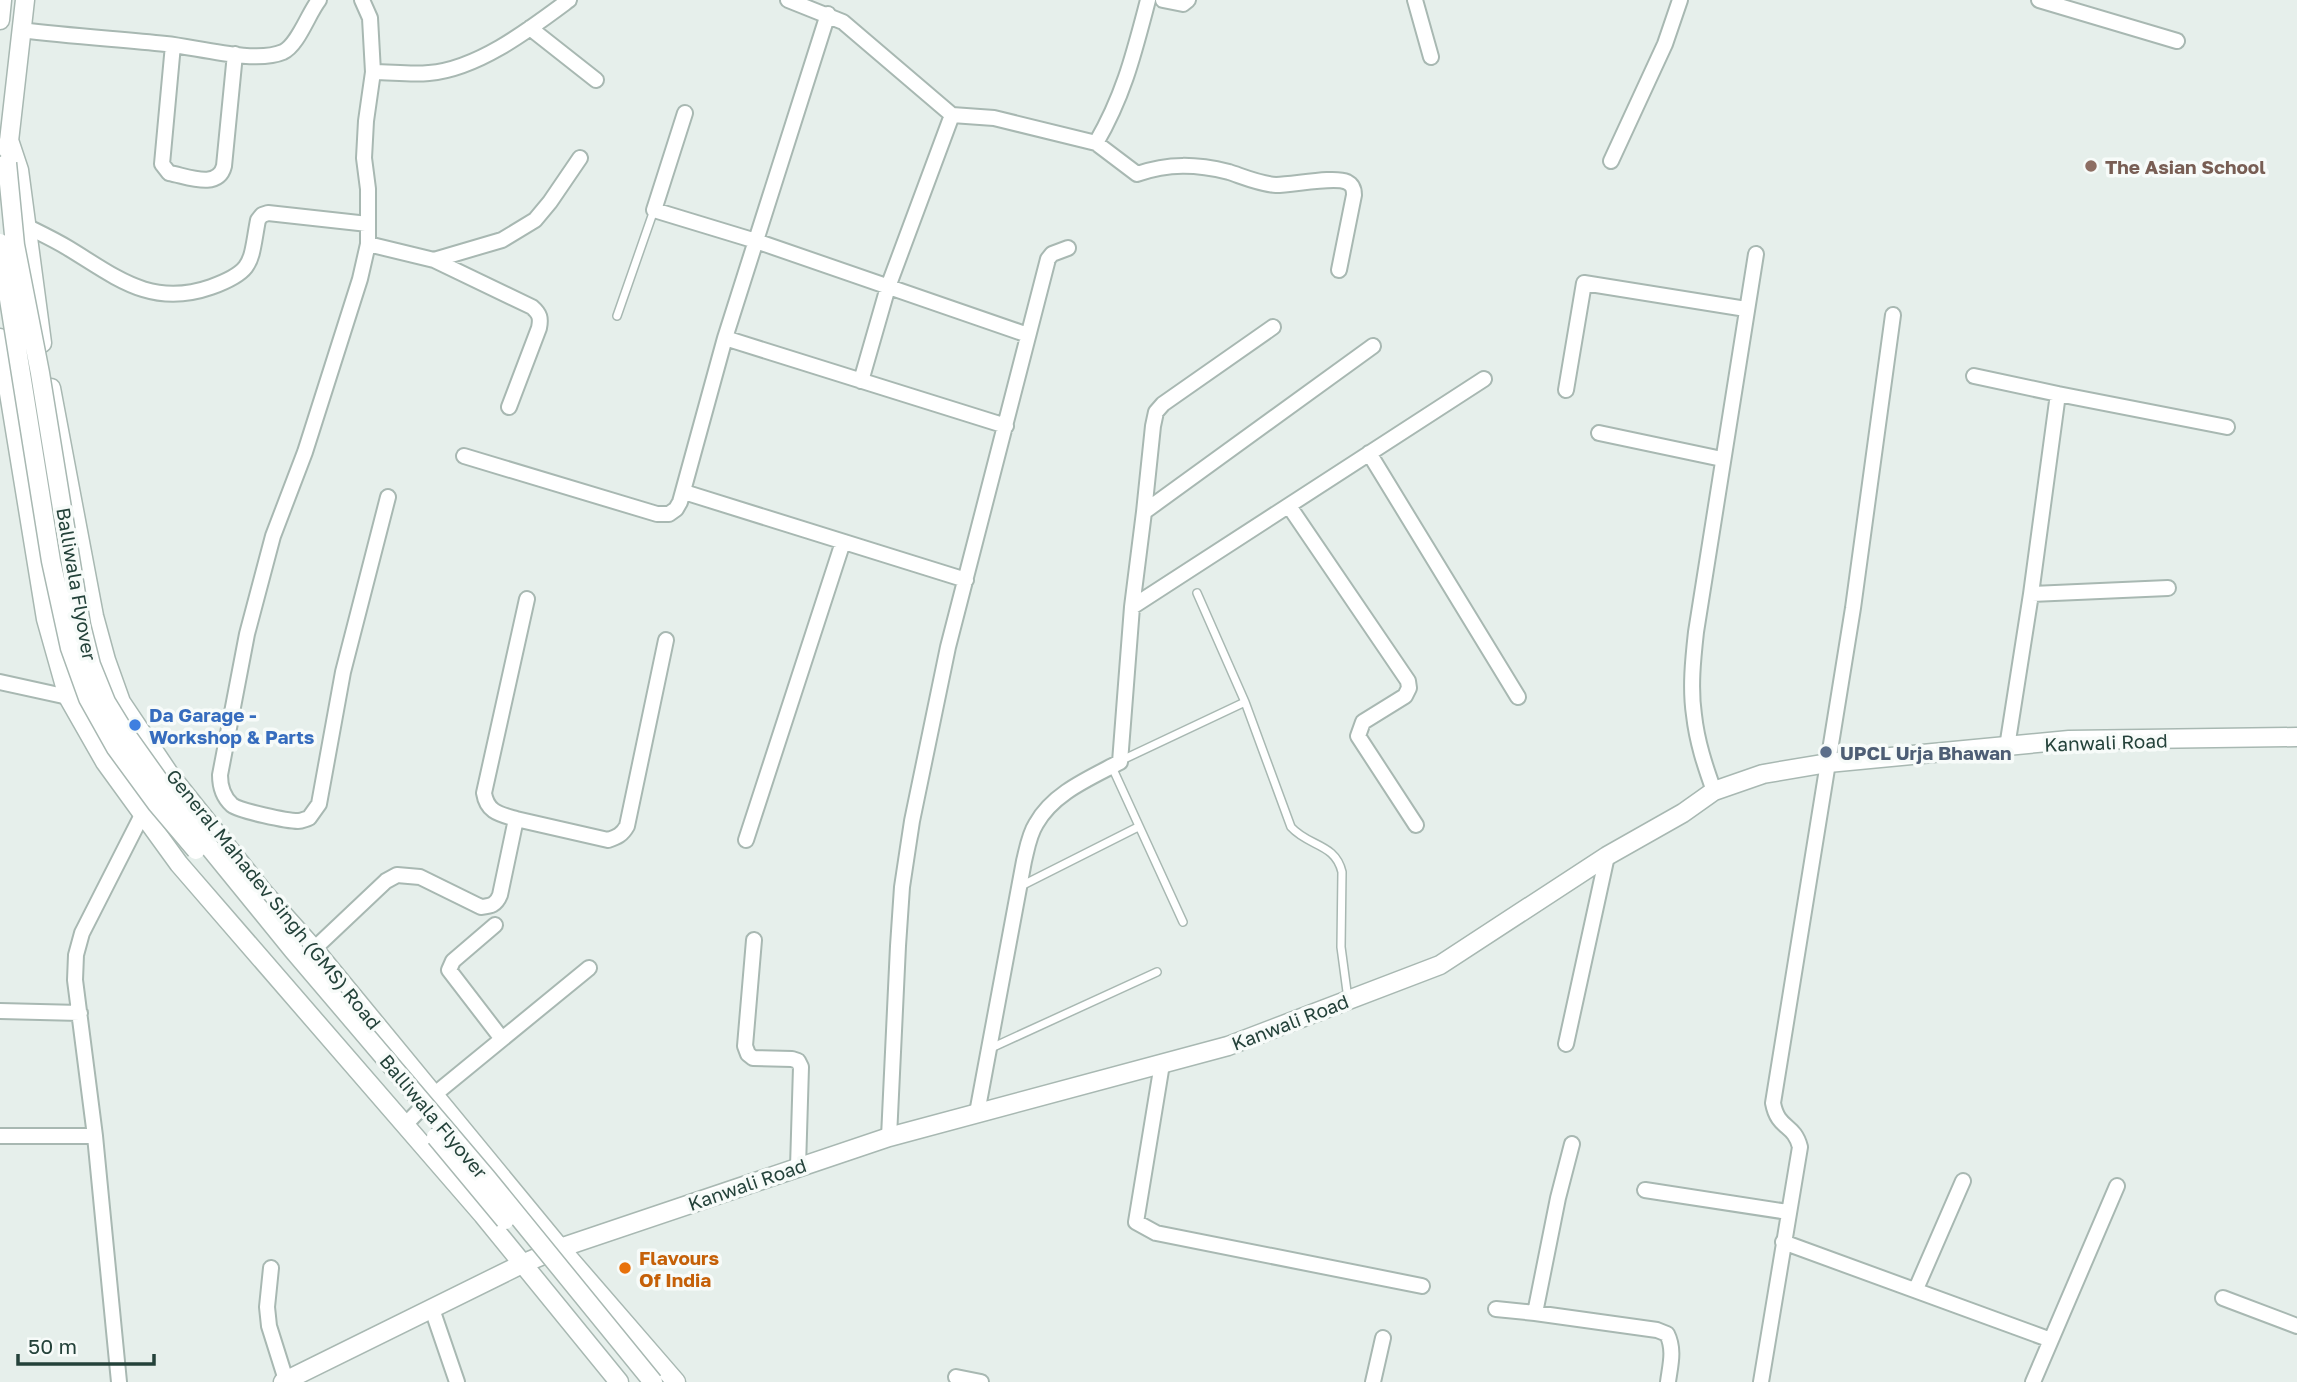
<svg xmlns="http://www.w3.org/2000/svg" width="2297" height="1382" font-family="'Golos Text',sans-serif">
	<style>
		.lines { fill: none; stroke-linecap: round; stroke-linejoin: round }
		.service-casing { stroke: #a8b8b2; stroke-width: 10 }
		.minor-casing { stroke: #a8b8b2; stroke-width: 18 }
		.tertiary-casing { stroke: #a8b8b2; stroke-width: 21 }
		.service { stroke: #fff; stroke-width: 7 }
		.minor { stroke: #fff; stroke-width: 14 }
		.tertiary { stroke: #fff; stroke-width: 18 }
		.tertiary-bridge-casing { stroke: #a8b8b2; stroke-width: 21; stroke-linecap: butt }
		.tertiary-bridge { stroke: #fff; stroke-width: 18 }
		.education-dot { fill: #8d6e63; stroke: #f7fbf9; stroke-width: 2.5 }
		.shop-dot { fill: #3f7fe0; stroke: #f7fbf9; stroke-width: 2.5 }
		.service-dot { fill: #5c6f8a; stroke: #f7fbf9; stroke-width: 2.5 }
		.food-dot { fill: #e8710a; stroke: #f7fbf9; stroke-width: 2.5 }
		.labels { text-anchor: middle; dominant-baseline: central; stroke-width: 7; stroke-linejoin: round; paint-order: stroke }
		.education-label { font-size: 19px; font-weight: bold; fill: #785e54; stroke: #f7fbf9; text-anchor: start }
		.street-label { font-size: 19px; fill: #24423a; stroke: #f7fbf9 }
		.shop-label { font-size: 19px; font-weight: bold; fill: #366cbe; stroke: #f7fbf9; text-anchor: start }
		.service-label { font-size: 19px; font-weight: bold; fill: #4e5e75; stroke: #f7fbf9; text-anchor: start }
		.food-label { font-size: 19px; font-weight: bold; fill: #c56008; stroke: #f7fbf9; text-anchor: start }
	</style>
	<rect width="100%" height="100%" fill="#e6efeb"/>
	<g class="lines">
		<!-- service casing -->
		<g class="service-casing">
			<path id="service" d="M617 316 654 210
				M1245 702 1291 827C1309 847 1335 843 1342 872L1341 947 1348 999
				M1120 761 1245 702 1197 593
				M1112 767 1183 922
				M1019 887 1138 827
				M989 1049 1157 972"/>
		</g>
		<!-- minor casing -->
		<g class="minor-casing">
			<path id="minor" d="M362 0 370 18 373 72
				M788 0 843 22 952 115 994 118 1096 143C1124 95 1134 53 1148 0
				M1163 0 1183 4 1188 0
				M1415 0 1431 57
				M2039 0 2177 41
				M530 28 596 80
				M21 30C69 36 117 39 166 44 196 47 255 64 283 52 298 45 308 14 319 0
				M173 45 162 164 169 173C187 176 218 190 224 166L235 54
				M685 113 654 210 756 241 1028 335
				M1096 143 1137 174C1169 163 1196 164 1229 172 1244 177 1260 184 1276 185 1293 185 1334 176 1347 182 1353 185 1354 189 1354 195L1339 270
				M1611 161 1665 44 1680 0
				M26 226C40 233 55 240 68 248 116 277 151 308 211 287 255 271 250 262 258 220L262 215 268 213 368 224
				M368 244 434 260 502 240 535 220 550 202 580 158
				M434 260 532 307C540 314 541 318 539 328L509 407
				M725 338 1006 426
				M1974 376 2058 394
				M861 381 888 287 952 115
				M1566 390 1584 283 1746 309
				M1599 433 1722 459
				M1369 453 1518 697
				M464 456 657 514H669L676 509 680 502 725 338 828 14
				M684 492 966 580
				M388 497 343 672 319 804 309 818C305 819 302 821 298 821 287 821 240 811 232 805 223 797 220 787 220 775L247 634 273 536 305 452 360 279 368 244V189L364 158 366 121 373 72C391 72 411 75 429 73 478 69 530 29 569 0
				M1289 506 1408 681 1409 688 1405 696 1363 722 1358 736 1416 825
				M1144 512 1153 426 1156 412 1163 404 1273 327
				M2031 594 2168 588
				M1132 607 1484 379
				M0 682 68 697
				M2007 747 2031 594 2058 394 2227 427
				M1714 791C1705 766 1697 742 1694 715 1690 688 1693 659 1696 632L1756 254
				M516 819C499 814 487 812 484 793L527 599
				M746 840 843 542
				M495 925 453 961 449 970 502 1039
				M754 940 745 1046 748 1054 753 1058 792 1059 798 1061 801 1067 798 1167
				M314 949 386 881 397 875 420 877 481 907C491 906 496 905 500 895L516 819 608 840C617 837 622 835 627 826L666 640
				M0 1011 80 1013
				M1566 1044 1607 856
				M1162 1064 1136 1222 1156 1233 1422 1286
				M977 1113 1024 861C1027 849 1029 835 1036 824 1053 793 1090 778 1120 762L1132 607 1144 512 1373 346
				M405 1125 435 1094 589 968
				M0 1136H95
				M889 1137 898 946 902 887 912 821 948 647 1048 259 1052 254 1068 248
				M1572 1144 1558 1198 1535 1313 1657 1330 1667 1334C1675 1350 1670 1366 1668 1382
				M1645 1190 1788 1212
				M1783 1242 2051 1340
				M271 1268 267 1307 269 1326 286 1380
				M1916 1289 1963 1181
				M2223 1298 2297 1326
				M432 1309 457 1382
				M1496 1309 1535 1313
				M956 1377 981 1382
				M119 1382 95 1136 75 980 76 955 82 933 142 815
				M1373 1382 1383 1338
				M1761 1382 1800 1147C1794 1123 1778 1130 1773 1103L1853 608 1893 315
				M2033 1382 2117 1186"/>
		</g>
		<!-- tertiary casing -->
		<g class="tertiary-casing">
			<path id="tertiary" d="M0 20 2 0
				M9 140 19 170 42 343
				M8 150 25 0
				M0 338 46 619 68 697 105 762 179 864 483 1215 619 1382
				M51 388 94 616 106 660 121 702 170 775 264 893 314 949 560 1248 676 1382
				M283 1382 522 1264 560 1248 889 1137 1228 1046 1440 965 1607 856 1683 813 1714 791 1763 774 1828 763 2069 740 2297 737"/>
		</g>
		<!-- service -->
		<use href="#service" class="service"/>
		<!-- minor -->
		<use href="#minor" class="minor"/>
		<!-- tertiary -->
		<use href="#tertiary" class="tertiary"/>
		<!-- tertiary-bridge casing -->
		<g class="tertiary-bridge-casing">
			<path id="tertiary-bridge" d="M7 163 15 245 40 373 81 625 91 665 106 702 125 733 184 816 293 950 486 1177 653 1382
				M0 243 51 561 70 648 88 698 116 748 157 804 196 850
				M436 1137 505 1220"/>
		</g>
		<!-- tertiary-bridge -->
		<use href="#tertiary-bridge" class="tertiary-bridge"/>
	</g>
	<!-- markers -->
	<circle class="education-dot" cx="2091" cy="166" r="7"/>
	<circle class="shop-dot" cx="135" cy="725" r="7"/>
	<circle class="service-dot" cx="1826" cy="752" r="7"/>
	<circle class="food-dot" cx="625" cy="1268" r="7"/>
	<g class="labels">
		<!-- education labels -->
		<g class="education-label">
			<text x="2105" y="166">The Asian School</text>
		</g>
		<!-- street labels -->
		<g class="street-label">
			<text transform="translate(77 584) rotate(80)">Balliwala Flyover</text>
			<text transform="translate(2106 742) rotate(-2)">Kanwali Road</text>
			<text transform="translate(274 899) rotate(51)">General Mahadev Singh (GMS) Road</text>
			<text transform="translate(1290 1022) rotate(-21)">Kanwali Road</text>
			<text transform="translate(434 1116) rotate(50)">Balliwala Flyover</text>
			<text transform="translate(747 1184) rotate(-19)">Kanwali Road</text>
		</g>
		<!-- shop labels -->
		<g class="shop-label">
			<text x="149" y="714">Da Garage -<tspan x="149" dy="22">Workshop &amp; Parts</tspan></text>
		</g>
		<!-- service labels -->
		<g class="service-label">
			<text x="1840" y="752">UPCL Urja Bhawan</text>
		</g>
		<!-- food labels -->
		<g class="food-label">
			<text x="639" y="1257">Flavours<tspan x="639" dy="22">Of India</tspan></text>
		</g>
	</g>
	<!-- scale -->
	<path d="M18 1354v10h136v-10" fill="none" stroke="#24423a" stroke-width="3.5"/>
	<text x="28" y="1354" font-size="21" fill="#24423a" stroke="#f7fbf9" stroke-width="5" paint-order="stroke">50 m</text>
</svg>
